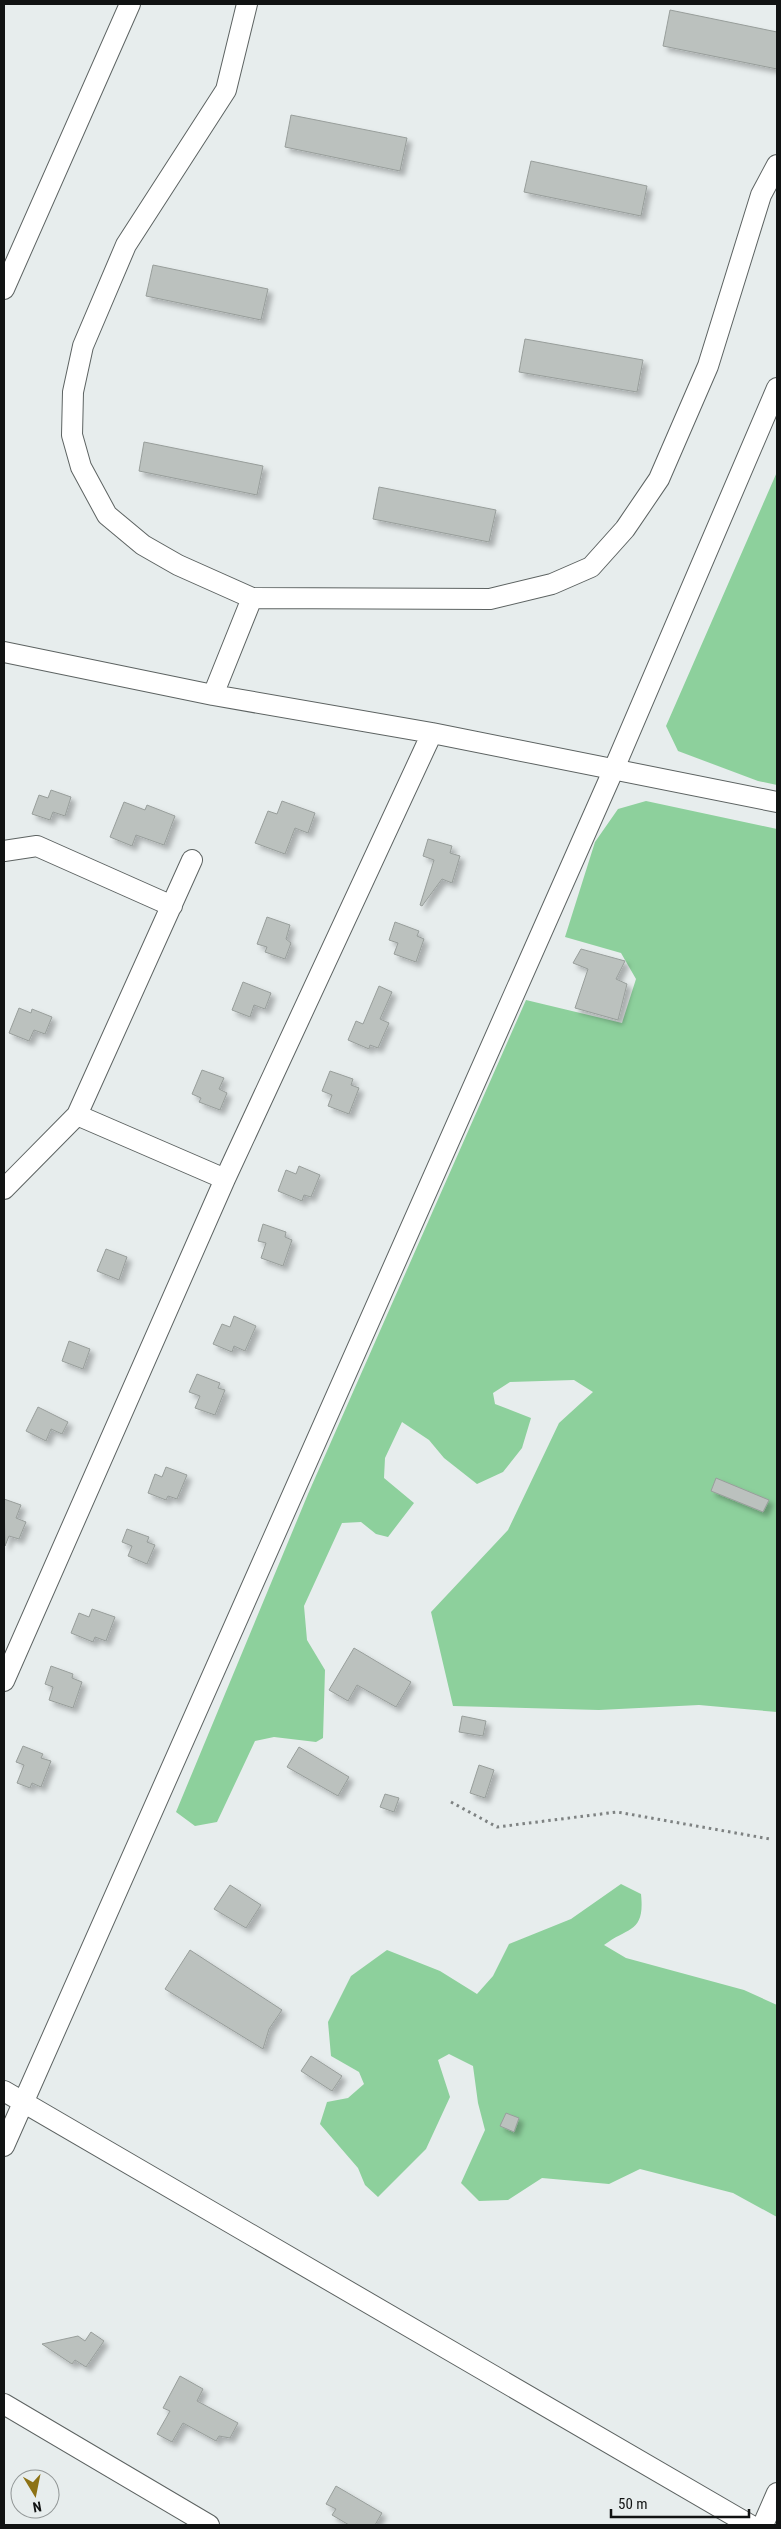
<svg xmlns="http://www.w3.org/2000/svg" width="781" height="2529" font-family="'Roboto Condensed',sans-serif">
	<style>
		.forest { fill: #8dd09c }
		.building { fill: #bbc1be; stroke: #989e9b; filter: url(#shadow) }
		.lines { fill: none; stroke-linecap: round; stroke-linejoin: round }
		.minor-casing { stroke: #5d6362; stroke-width: 22 }
		.path { stroke: #7e8282; stroke-width: 3; stroke-dasharray: 2.5 4; stroke-linecap: butt }
		.minor { stroke: #fff; stroke-width: 20 }
	</style>
	<defs>
		<filter id="shadow"><feDropShadow dx="4.5" dy="4.5" stdDeviation="2.5" flood-color="#0004"/></filter>
	</defs>
	<rect width="100%" height="100%" fill="#e7eded"/>
	<!-- forest -->
	<path class="forest" d="M777 472V785L758 781 678 751 666 726Z
		M646 801 777 829V1712L699 1705 599 1710 453 1706 431 1612 508 1530 559 1423 593 1392 574 1380 510 1382 493 1393 495 1404 531 1418 522 1448 503 1472 477 1484 444 1458 429 1440 402 1422 385 1458 384 1478 414 1503 388 1537 376 1534 361 1522 342 1523 304 1606 307 1640 325 1670 323 1738 316 1742 274 1737 255 1741 217 1822 195 1826 176 1812 308 1494 526 1000 622 1023 636 979 621 953 565 937 595 842 618 809Z
		M621 1884 641 1894C645 1933 629 1926 604 1945L626 1958 744 1990 777 2005V2217L733 2193 640 2169 609 2184 542 2178 508 2200 479 2201 461 2183 485 2130 478 2103 473 2066 449 2054 438 2060 450 2097 426 2149 378 2197 365 2185 358 2168 320 2124 327 2102 348 2098 364 2084 359 2072 331 2056 328 2022 351 1976 387 1950 440 1971 477 1994 493 1976 509 1944 571 1919Z"/>
	<!-- building -->
	<path class="building" d="M670 10 777 32V69L663 46Z
		M291 115 407 138 400 171 285 147Z
		M531 161 647 186 641 216 524 192Z
		M153 265 268 289 261 320 146 296Z
		M525 339 643 360 637 392 519 372Z
		M144 442 263 466 257 495 139 471Z
		M379 487 496 510 489 542 373 519Z
		M51 790 71 797 65 816 53 812 50 820 32 814 39 795 48 798Z
		M282 801 315 813 308 833 295 828 285 854 255 843 268 811 277 814Z
		M124 802 145 810 147 805 175 816 164 845 136 835 132 846 110 837Z
		M428 839 452 846 450 853 460 856 452 883 442 879 422 906 420 905 434 860 423 856Z
		M267 917 290 925 286 939 291 943 285 959 265 952 267 947 257 944Z
		M395 922 419 931 417 936 424 939 416 962 394 954 398 943 389 940Z
		M581 949 625 961 616 979 627 984 618 1020 575 1008 588 969 573 963Z
		M243 982 271 993 265 1009 254 1005 250 1017 232 1010Z
		M379 986 392 992 380 1019 389 1023 378 1048 370 1045 369 1049 348 1040 356 1021 363 1024Z
		M19 1008 31 1013 32 1009 52 1017 45 1034 34 1030 29 1041 9 1033Z
		M202 1070 224 1078 219 1089 227 1093 220 1110 199 1102 201 1098 192 1094Z
		M330 1071 353 1079 351 1085 359 1088 349 1114 328 1106 332 1095 322 1091Z
		M299 1166 320 1175 311 1197 304 1195 302 1201 278 1191 286 1170 296 1174Z
		M263 1224 286 1232 285 1237 292 1240 283 1266 261 1258 266 1243 258 1241Z
		M106 1249 127 1257 119 1280 97 1271Z
		M234 1316 256 1326 245 1351 234 1346 232 1352 213 1344 222 1324 230 1327Z
		M69 1341 90 1349 83 1369 62 1361Z
		M197 1374 220 1383 218 1388 225 1390 215 1415 195 1408 200 1396 189 1392Z
		M38 1407 68 1422 62 1434 51 1429 46 1441 26 1431Z
		M166 1467 187 1475 177 1499 168 1496 166 1500 148 1493 155 1474 162 1477Z
		M716 1478 769 1500 763 1512 711 1491Z
		M4 1499 21 1505 16 1518 26 1522 19 1539 9 1536 5 1546Z
		M127 1529 149 1537 147 1542 155 1545 147 1564 128 1556 132 1546 122 1542Z
		M92 1609 115 1617 106 1641 95 1637 93 1642 71 1633 79 1613 89 1617Z
		M354 1648 411 1682 396 1707 357 1685 348 1701 329 1690Z
		M51 1666 73 1674 72 1678 82 1682 73 1708 49 1700 53 1687 45 1684Z
		M462 1716 486 1721 483 1736 459 1732Z
		M23 1746 43 1754 41 1758 51 1761 41 1787 32 1783 30 1788 17 1783 24 1765 16 1762Z
		M299 1747 349 1777 338 1796 287 1767Z
		M479 1765 494 1770 485 1798 470 1793Z
		M385 1794 399 1798 394 1812 380 1807Z
		M230 1885 261 1905 246 1928 214 1909Z
		M190 1950 282 2010 269 2029 263 2049 165 1989Z
		M311 2056 342 2076 332 2091 301 2071Z
		M506 2113 519 2118 514 2132 500 2126Z
		M91 2332 104 2341 86 2367 75 2360 72 2364 42 2344 78 2336 85 2341Z
		M180 2376 203 2389 197 2401 238 2423 230 2438 219 2436 216 2441 183 2423 172 2442 157 2434 170 2411 163 2408Z
		M336 2486 382 2513 375 2525H349L332 2515 336 2509 326 2504Z"/>
	<g class="lines">
		<!-- minor casing -->
		<g class="minor-casing">
			<path id="minor" d="M247 4 226 90 126 245 83 346 73 392 72 435 81 467 107 515 143 545 178 565 252 598 490 599 552 584 591 567 625 529 659 479 708 366 761 195 777 165
				M4 289 130 4
				M4 652 213 695 432 733 777 802
				M213 695 252 598
				M4 851 37 846 172 906
				M77 1115 225 1179
				M4 1189 77 1115 192 860
				M4 1681 225 1179 432 733
				M4 2091 750 2525
				M4 2146 613 771 777 388
				M4 2404 209 2525
				M763 2525 777 2493"/>
		</g>
		<!-- path -->
		<path class="path" d="M451 1802 497 1827 617 1812 770 1839"/>
		<!-- minor -->
		<use href="#minor" class="minor"/>
	</g>
	<!-- border -->
	<rect width="781" height="2529" fill="none" stroke="#111313" stroke-width="10"/>
	<!-- north arrow -->
	<g transform="translate(35 2494) rotate(170)"><circle r="24" fill="#e7eded" stroke="#919696"/>
	<path d="M0-4L9 19L0 12L-9 19Z" fill="#8d7215"/>
	<text y="-8" font-size="14" font-weight="bold" text-anchor="middle" fill="#111313">N</text>
	</g>
	<!-- scale -->
	<path d="M611 2509v8h138v-8" fill="none" stroke="#111313" stroke-width="2.5"/>
	<text x="618" y="2509" font-size="15" fill="#111313" stroke="#e7eded" stroke-width="4" paint-order="stroke">50 m</text>
</svg>
